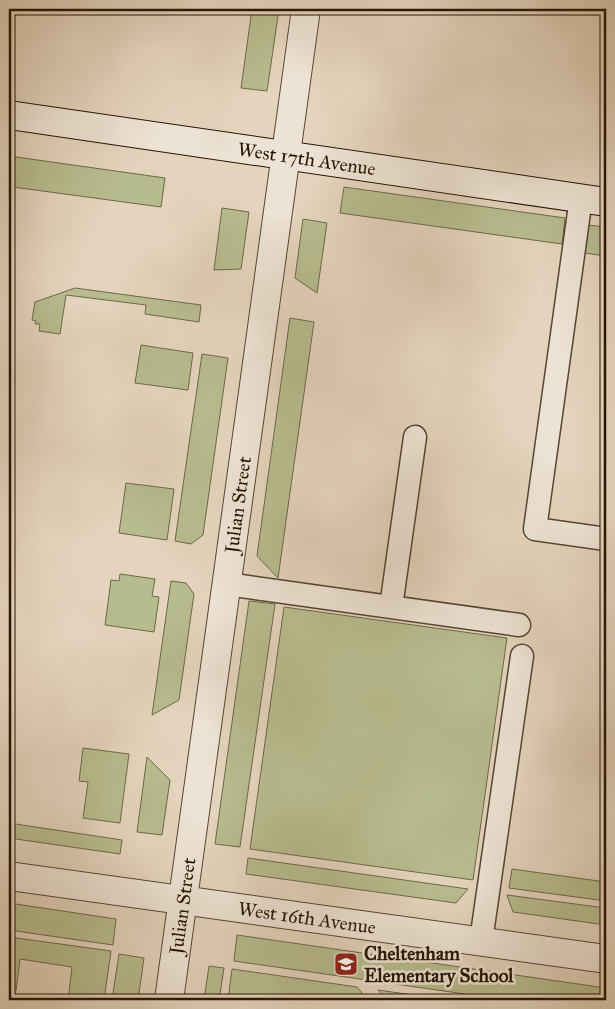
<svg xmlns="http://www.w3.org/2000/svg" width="615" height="1009" font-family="'IM FELL Great Primer',serif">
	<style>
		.green { fill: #b7bc8f; stroke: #6e684a }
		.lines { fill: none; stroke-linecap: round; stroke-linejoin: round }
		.lane-casing { stroke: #564532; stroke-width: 25 }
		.street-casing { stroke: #564532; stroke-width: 30 }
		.secondary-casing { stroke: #261504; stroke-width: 30 }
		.lane { stroke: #ede3d4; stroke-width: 22 }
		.street { stroke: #ede3d4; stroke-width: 28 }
		.secondary { stroke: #ede3d4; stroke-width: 28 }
		.labels { text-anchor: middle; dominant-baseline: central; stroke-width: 5; stroke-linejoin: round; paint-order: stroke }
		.street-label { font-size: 19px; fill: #261504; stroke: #ede3d4 }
		.poi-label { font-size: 19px; font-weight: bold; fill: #261504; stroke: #ede3d4; text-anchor: start }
	</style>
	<rect width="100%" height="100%" fill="#e4d4bd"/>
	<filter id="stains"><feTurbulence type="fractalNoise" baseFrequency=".004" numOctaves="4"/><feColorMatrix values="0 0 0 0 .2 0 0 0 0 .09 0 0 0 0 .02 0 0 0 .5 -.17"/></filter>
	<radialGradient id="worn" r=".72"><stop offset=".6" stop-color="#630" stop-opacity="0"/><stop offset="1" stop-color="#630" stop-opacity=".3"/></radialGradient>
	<!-- green -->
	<path class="green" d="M252 9H279L267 91 241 88Z
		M9 156 165 178 161 207 13 187 9 218Z
		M344 187 565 218 562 244 340 213Z
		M222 208 249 212 241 269 214 270Z
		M303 219 327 223 317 293 295 278Z
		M588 225 606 227V256L584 253Z
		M75 288 201 305 199 322 145 314 146 305 66 295 60 334 39 331 40 324H35L36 321 32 320 35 302Z
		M290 318 314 322 278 578 257 556Z
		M141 345 193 353 188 390 135 383Z
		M202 354 228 358 203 535 191 544 175 541Z
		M126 483 174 489 167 540 119 533Z
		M120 574 155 579 152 596 159 597 154 632 105 625 111 580 119 581Z
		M171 581 186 583 194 594 179 700 152 715Z
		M249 601 275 604 240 847 215 844Z
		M284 607 507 638 473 880 250 849Z
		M83 748 129 754 120 823 83 818 88 782 79 781Z
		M147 757 170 780 162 835 137 832Z
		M9 823 122 840 120 854 9 838Z
		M248 858 468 889 456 903 246 874Z
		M512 869 606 882V901L509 888Z
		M507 895 606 908V925L513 912Z
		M9 903 116 919 113 945 9 930Z
		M237 935 606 988V1000H507L234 961Z
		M9 937 111 951 104 1000H68L72 967 20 959 16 991 9 990Z
		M119 954 144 958 138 1000H112Z
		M209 966 224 968 219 1000H204Z
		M232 969 357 987 368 1000H228Z
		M378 990 448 1000H386Z"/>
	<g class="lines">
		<!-- lane casing -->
		<g class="lane-casing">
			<path id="lane" d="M581 198 535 529 606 539
				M227 584 519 625
				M391 607 415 437
				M481 941 522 656"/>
		</g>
		<!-- street casing -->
		<g class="street-casing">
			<g id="street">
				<path id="s1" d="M9 876 606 959"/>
				<path id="s2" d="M169 1000 306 9"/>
			</g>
		</g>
		<!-- secondary casing -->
		<g class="secondary-casing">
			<g id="secondary">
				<path id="s3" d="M9 115 606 202"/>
			</g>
		</g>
		<!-- lane -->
		<use href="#lane" class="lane"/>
		<!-- street -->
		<use href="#street" class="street"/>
		<!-- secondary -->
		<use href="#secondary" class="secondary"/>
	</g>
	<!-- icons -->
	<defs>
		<g id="school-square" transform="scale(1.25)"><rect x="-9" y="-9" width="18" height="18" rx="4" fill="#8f2418" stroke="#ede3d4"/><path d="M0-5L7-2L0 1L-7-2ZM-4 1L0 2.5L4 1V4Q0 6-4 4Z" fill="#fff"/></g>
	</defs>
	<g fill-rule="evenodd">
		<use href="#school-square" x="346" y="964"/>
	</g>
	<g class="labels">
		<!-- street labels -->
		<g class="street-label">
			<text stroke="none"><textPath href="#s3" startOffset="301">West 17th Avenue</textPath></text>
			<text stroke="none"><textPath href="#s2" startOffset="500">Julian Street</textPath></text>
			<text stroke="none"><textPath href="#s2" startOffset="95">Julian Street</textPath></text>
			<text stroke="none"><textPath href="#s1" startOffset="301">West 16th Avenue</textPath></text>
		</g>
		<!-- poi labels -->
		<g class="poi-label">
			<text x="364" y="953">Cheltenham<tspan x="364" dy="22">Elementary School</tspan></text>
		</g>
	</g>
	<!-- margin -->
	<rect width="615" height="1009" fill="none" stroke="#e4d4bd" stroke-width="30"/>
	<rect x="10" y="10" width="595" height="989" fill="none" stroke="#261504" stroke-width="2.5"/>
	<rect x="15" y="15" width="585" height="979" fill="none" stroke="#261504"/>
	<rect width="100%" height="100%" filter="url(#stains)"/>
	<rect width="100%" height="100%" fill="url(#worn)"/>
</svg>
